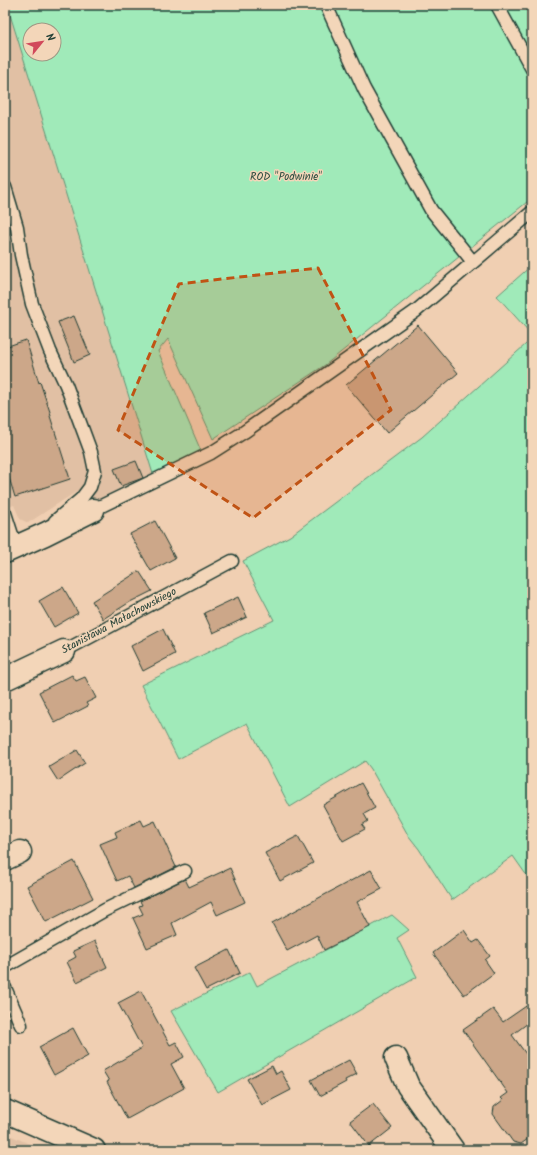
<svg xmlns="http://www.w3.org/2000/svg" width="537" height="1155" font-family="Kalam,sans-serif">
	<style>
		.built { fill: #e1c0a4 }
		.green { fill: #a0eab9; stroke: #609476; fill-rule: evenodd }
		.building { fill: #cca789; stroke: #1f3d34 }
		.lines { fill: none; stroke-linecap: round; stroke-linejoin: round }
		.service-casing { stroke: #1f3d34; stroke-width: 15 }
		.minor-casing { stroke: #1f3d34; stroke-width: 25 }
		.tertiary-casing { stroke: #1f3d34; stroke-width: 25 }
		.service { stroke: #f3d6b9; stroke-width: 12 }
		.minor { stroke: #f3d6b9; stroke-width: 22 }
		.tertiary { stroke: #f3d6b9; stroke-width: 22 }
		.marked { fill: #c05314; fill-opacity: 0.2; stroke: #c05314; stroke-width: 3; stroke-dasharray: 8 5; stroke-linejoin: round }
		.labels { text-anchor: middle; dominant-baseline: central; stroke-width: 3; stroke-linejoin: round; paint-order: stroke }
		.park-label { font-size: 11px; fill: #2c4e41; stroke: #f3d6b9 }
		.street-label { font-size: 11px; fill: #1f3d34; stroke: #f3d6b9 }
	</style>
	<rect width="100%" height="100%" fill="#f0cfb2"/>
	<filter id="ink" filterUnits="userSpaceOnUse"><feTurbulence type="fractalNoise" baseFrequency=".025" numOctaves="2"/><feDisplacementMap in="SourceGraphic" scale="8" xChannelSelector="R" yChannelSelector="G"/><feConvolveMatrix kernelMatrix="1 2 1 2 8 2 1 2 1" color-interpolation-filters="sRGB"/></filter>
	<g filter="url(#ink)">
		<!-- built -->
		<path class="built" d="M5 5H7L153 474 88 507 79 490 28 523 20 519 14 505 5 509Z
			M5 1133 43 1150H5Z"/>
		<!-- green -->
		<path class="green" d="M7 5H532V198L325 365 213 439 168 339 158 351 201 451 153 474ZM30 30H54V54H30Z
			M532 265V335L497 296Z
			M532 338V883L513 856 452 900 419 849 408 835 371 769 365 761 290 807 247 723 178 759 141 685 274 620 243 561 290 536 422 437 525 345Z
			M392 915 409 930 397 938 417 977 218 1092 171 1011 250 972 257 986Z"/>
		<!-- building -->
		<path class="building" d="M74 316 90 355 74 362 58 322Z
			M418 325 458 373 387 433 346 385Z
			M26 340 39 383 40 382 51 415 50 416 70 479 15 497 5 465V347Z
			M136 461 143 478 121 486 114 469Z
			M155 521 175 558 151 571 130 534Z
			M139 571 152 591 130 602 103 619 92 601Z
			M63 587 78 613 54 627 39 601Z
			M238 597 247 617 213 633 204 613Z
			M163 629 175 654 143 671 131 646Z
			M72 675 76 681 85 677 96 698 86 703 88 706 55 723 39 692Z
			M77 750 85 763 58 781 49 767Z
			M361 783 375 808 364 814 368 821 362 825 365 829 343 841 323 805Z
			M141 820 144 826 155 821 176 867 134 888 128 876 117 881 100 844 117 837 115 832Z
			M298 836 313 863 280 881 265 853Z
			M74 861 93 898 46 922 27 886Z
			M230 868 245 902 217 915 211 902 172 923 177 935 147 948 133 918 143 914 139 906 142 905 140 901 185 879 189 887Z
			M371 870 382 889 357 902 370 927 324 950 317 935 287 951 272 923Z
			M464 930 473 943 478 940 490 956 485 960 494 973 464 995 433 953Z
			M95 941 107 967 77 982 67 962 76 957 73 951Z
			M229 950 240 973 206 990 194 968Z
			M141 991 170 1045 176 1042 184 1057 171 1064 184 1088 127 1119 107 1082 109 1081 103 1071 142 1048 118 1003Z
			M532 1002V1020L512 1035 532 1062V1136L521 1144 513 1142 493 1114 494 1107 503 1100 501 1098 508 1093 463 1030 493 1009 503 1022Z
			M73 1028 88 1056 54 1075 39 1047Z
			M349 1060 357 1074 345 1080 346 1082 320 1096 311 1080Z
			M272 1066 276 1074 281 1071 291 1090 262 1105 247 1079Z
			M373 1104 392 1128 369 1146 350 1121Z"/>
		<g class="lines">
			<!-- service casing -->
			<g class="service-casing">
				<path id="service" d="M326 5 364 89 431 210 473 262
					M497 5 532 69
					M5 187 17 227 21 255 32 304 50 351 66 385 78 417 91 452 95 471 90 487 81 499 55 521
					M93 510 211 453 244 432 416 311 532 212
					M5 513 16 547
					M64 651 232 561
					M5 967 105 910 185 871
					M5 988 21 1025"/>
			</g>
			<!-- minor casing -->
			<g class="minor-casing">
				<path id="minor" d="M5 552 45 534 93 510
					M5 679 64 651
					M5 859 20 852
					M396 1058 408 1086 453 1150"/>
			</g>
			<!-- tertiary casing -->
			<g class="tertiary-casing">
				<path id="tertiary" d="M5 1111 94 1150"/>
			</g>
			<!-- service -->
			<use href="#service" class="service"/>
			<!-- minor -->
			<use href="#minor" class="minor"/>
			<!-- tertiary -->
			<use href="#tertiary" class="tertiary"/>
		</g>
	</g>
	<!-- marked area -->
	<path class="marked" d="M318 268 391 410 253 518 118 430 179 284Z"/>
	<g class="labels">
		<!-- park labels -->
		<g class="park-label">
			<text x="286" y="177">ROD "Podwinie"</text>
		</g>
		<!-- street labels -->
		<g class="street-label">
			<text transform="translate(119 621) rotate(-28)">Stanisława Małachowskiego</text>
		</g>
	</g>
	<!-- margin -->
	<rect width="537" height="1155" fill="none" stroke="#f3d6b9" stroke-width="20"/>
	<rect x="10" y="10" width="517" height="1135" fill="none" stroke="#1f3d34" stroke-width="1.5" filter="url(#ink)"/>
	<!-- north arrow -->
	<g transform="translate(42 42) rotate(60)"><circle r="19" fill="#f3d6b9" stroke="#9e9984"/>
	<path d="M0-3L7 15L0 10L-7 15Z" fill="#d1495b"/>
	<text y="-6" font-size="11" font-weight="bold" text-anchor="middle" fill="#1f3d34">N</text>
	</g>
</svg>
